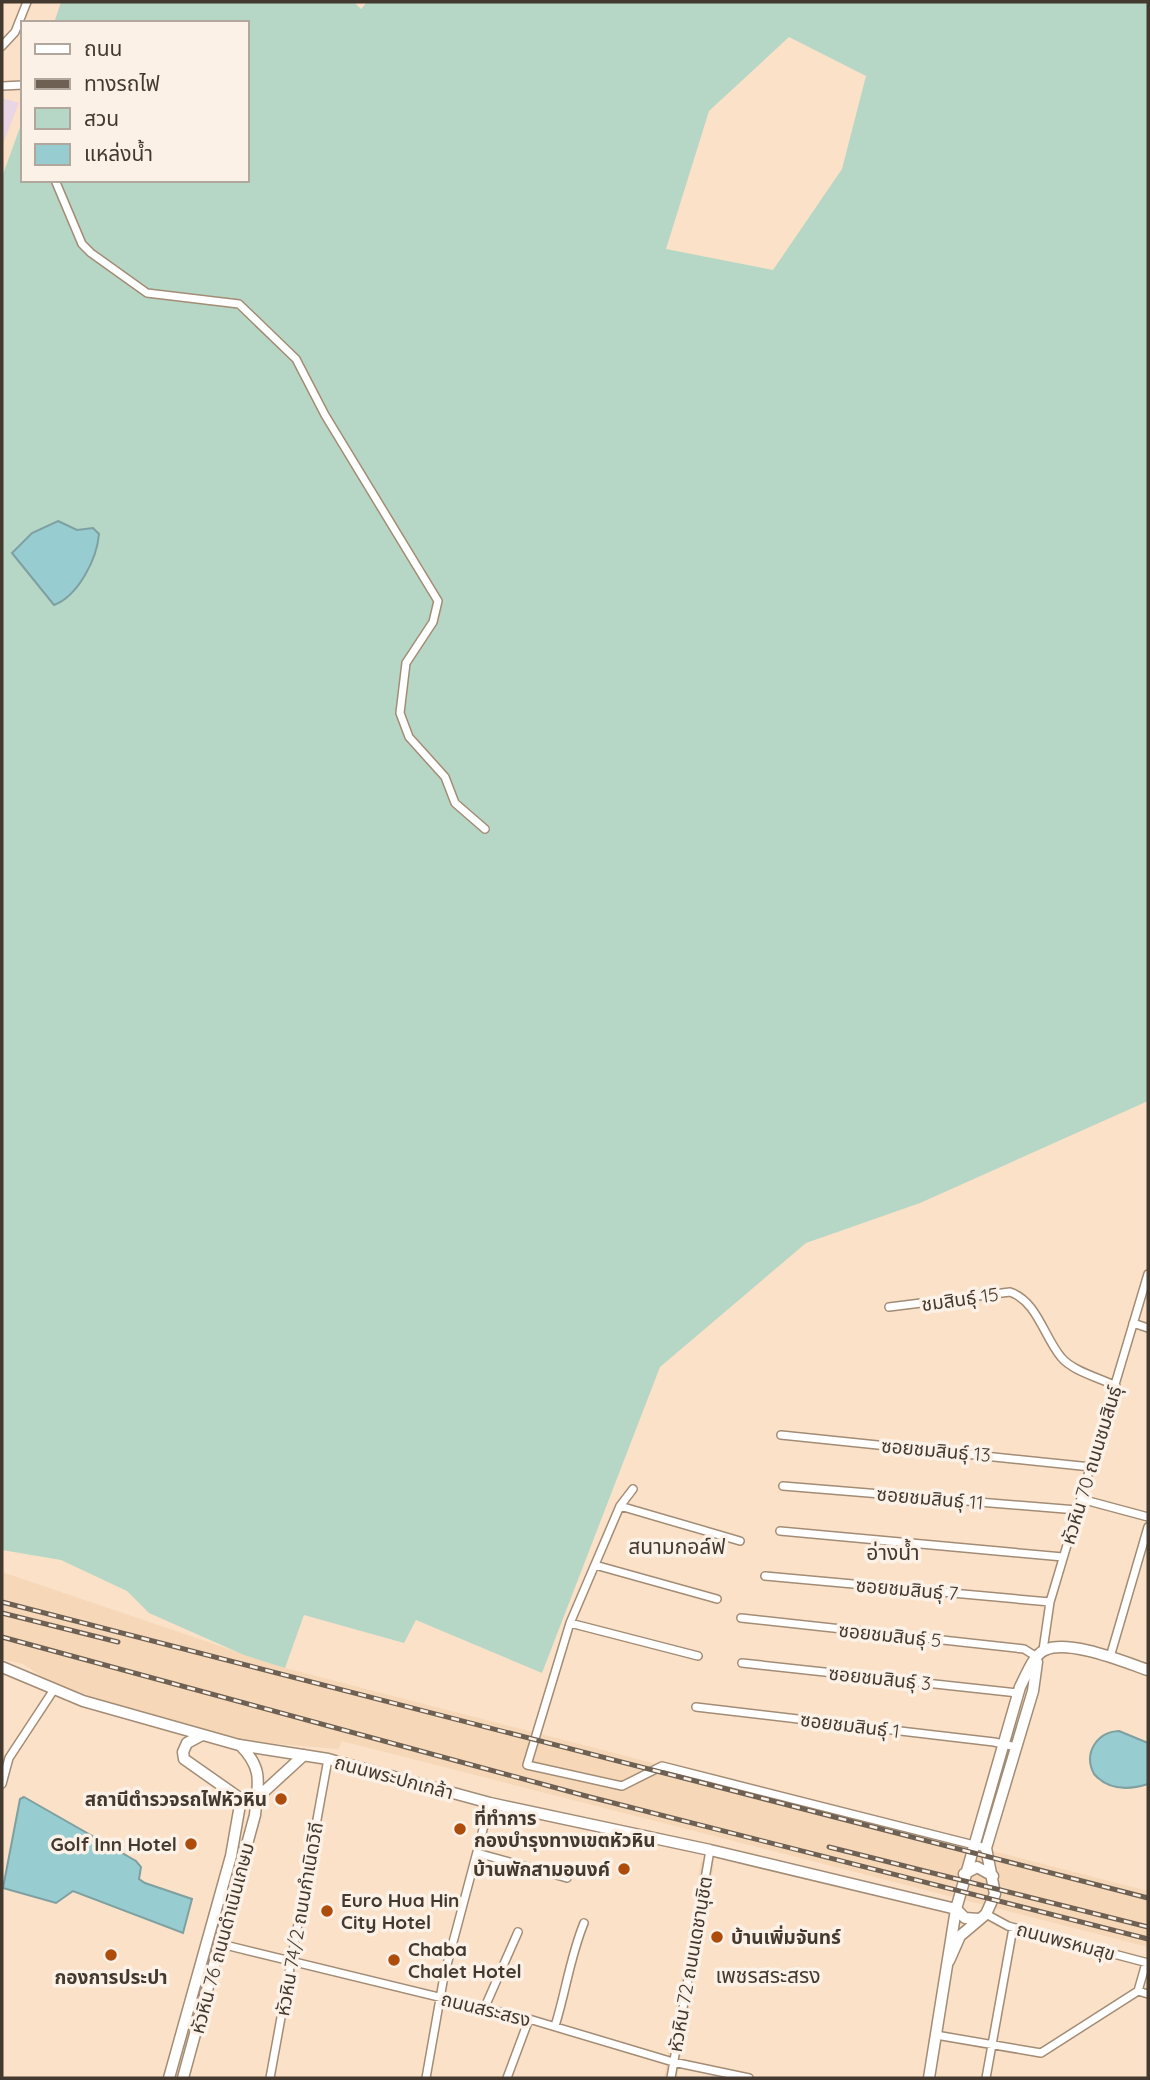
<svg xmlns="http://www.w3.org/2000/svg" width="1150" height="2080" font-family="Quicksand,'Noto Sans Thai',sans-serif">
	<style>
		.built { fill: #f6d8b8 }
		.education { fill: #e9d5e4 }
		.green { fill: #b7d7c6; fill-rule: evenodd }
		.water { fill: #97ccd0; stroke: #7ea0a0; stroke-width: 2 }
		.lines { fill: none; stroke-linecap: round; stroke-linejoin: round }
		.street-casing { stroke: #a38c75; stroke-width: 10 }
		.secondary-casing { stroke: #a38c75; stroke-width: 13 }
		.street { stroke: #fff; stroke-width: 7 }
		.secondary { stroke: #fff; stroke-width: 10 }
		.rail-casing { stroke: #6e6153; stroke-width: 5 }
		.rail { stroke: #fcf1e7; stroke-width: 2.5; stroke-dasharray: 8; stroke-linecap: butt }
		.poi-dot { fill: #ae4c0c; stroke: #fcf1e7; stroke-width: 2.5 }
		.labels { text-anchor: middle; dominant-baseline: central; stroke-width: 7; stroke-linejoin: round; paint-order: stroke }
		.street-label { font-size: 19px; fill: #43392f; stroke: #fcf1e7 }
		.poi-label { font-size: 19px; font-weight: bold; fill: #43392f; stroke: #fcf1e7; text-anchor: start }
		.neighbourhood-label { font-size: 21px; fill: #43392f; stroke: #fcf1e7 }
	</style>
	<rect width="100%" height="100%" fill="#fae1c8"/>
	<!-- built -->
	<path class="built" d="M2 1572 285 1668 1148 1891V1947L342 1741 338 1749 253 1742 93 1699 56 1686 23 1664 2 1659Z
		M701 1861 714 1864 677 2078H664Z"/>
	<!-- education -->
	<path class="education" d="M2 98 19 103 2 146Z"/>
	<!-- green -->
	<path class="green" d="M61 2H354L361 9 367 2H1148V1101L920 1203 806 1243 660 1367 542 1673 416 1620 404 1643 304 1615 285 1668 244 1655 149 1613 127 1591 61 1560 2 1550V177L23 119V180H247V23H54ZM789 37 866 76 842 169 773 270 666 249 709 111Z"/>
	<!-- water -->
	<path class="water" d="M58 521 77 530 93 528 99 534C97 559 78 596 54 605L12 553 32 533Z
		M1119 1731 1148 1743V1784C1129 1790 1108 1790 1094 1774 1083 1753 1097 1732 1119 1731Z
		M24 1797 136 1861 141 1867 139 1879 145 1883 192 1899 183 1933 73 1891 56 1903 3 1888 20 1799Z"/>
	<g class="lines">
		<!-- street casing -->
		<g class="street-casing">
			<path id="street" d="M2 46 15 32 27 2
				M2 86 23 85
				M55 180 82 244 91 253 147 293 239 304 296 359 325 415 438 601 433 622 406 663 400 713 409 737 445 777 455 803 485 829
				M889 1307 1010 1292C1037 1301 1044 1337 1061 1357 1072 1371 1100 1378 1116 1386
				M1133 1323 1148 1328
				M781 1435 1091 1467
				M783 1486 1077 1510
				M633 1489 620 1506 570 1623 527 1765 622 1786 662 1766 986 1848
				M1081 1499 1148 1517
				M620 1506 740 1541
				M780 1531 1063 1557
				M595 1565 717 1599
				M765 1576 1050 1602
				M741 1618 1024 1649 1037 1657
				M570 1623 698 1656
				M1043 1650 1050 1602 1148 1274
				M1110 1657 1148 1527
				M742 1663 1018 1693
				M696 1707 994 1742 1016 1747
				M2 1784 9 1758 53 1691
				M477 1853 567 1878
				M986 1914 1008 1926 1148 1963
				M221 1944 529 2019 673 2062 749 2078
				M1138 1991 1148 1994
				M484 2009 518 1932
				M555 2026C566 1991 570 1957 584 1923
				M936 2035 1041 2053 1138 1991 1146 1963
				M270 2078 328 1759
				M426 2078 444 1976 490 1803
				M507 2078 529 2019
				M671 2078 710 1850
				M986 2078 1013 1928"/>
		</g>
		<!-- secondary casing -->
		<g class="secondary-casing">
			<path id="secondary" d="M2 1667 83 1701 239 1745 328 1759 490 1803 710 1850 956 1909 965 1918 979 1919
				M202 1735 187 1743 183 1752 184 1759 241 1799 257 1798 304 1755
				M964 1874 977 1867 993 1876
				M949 1961 960 1936 986 1914 995 1894 986 1848 1033 1691 1037 1662
				M169 2078 231 1856 241 1799
				M183 2078 255 1815C258 1784 264 1769 240 1745
				M929 2078 956 1909 1020 1687C1026 1676 1033 1655 1045 1650 1069 1639 1124 1662 1148 1670"/>
		</g>
		<!-- street -->
		<use href="#street" class="street"/>
		<!-- secondary -->
		<use href="#secondary" class="secondary"/>
		<!-- rail casing -->
		<g class="rail-casing">
			<path id="rail" d="M2 1602 1148 1898
				M2 1613 118 1642
				M2 1637 586 1796 1148 1939
				M829 1847 1148 1927"/>
		</g>
		<!-- rail -->
		<use href="#rail" class="rail"/>
	</g>
	<!-- markers -->
	<g class="poi-dot">
		<circle cx="281" cy="1799" r="7"/>
		<circle cx="460" cy="1829" r="7"/>
		<circle cx="191" cy="1844" r="7"/>
		<circle cx="624" cy="1869" r="7"/>
		<circle cx="327" cy="1911" r="7"/>
		<circle cx="717" cy="1937" r="7"/>
		<circle cx="111" cy="1955" r="7"/>
		<circle cx="394" cy="1960" r="7"/>
	</g>
	<g class="labels">
		<!-- street labels -->
		<g class="street-label">
			<text transform="translate(960 1299) rotate(-8)">ชมสินธุ์ 15</text>
			<text transform="translate(936 1450) rotate(5)">ซอยชมสินธุ์ 13</text>
			<text transform="translate(1091 1465) rotate(-73)">หัวหิน 70 ถนนชมสินธุ์</text>
			<text transform="translate(930 1498) rotate(5)">ซอยชมสินธุ์ 11</text>
			<text transform="translate(907 1589) rotate(5)">ซอยชมสินธุ์ 7</text>
			<text transform="translate(890 1635) rotate(6)">ซอยชมสินธุ์ 5</text>
			<text transform="translate(880 1678) rotate(6)">ซอยชมสินธุ์ 3</text>
			<text transform="translate(850 1725) rotate(7)">ซอยชมสินธุ์ 1</text>
			<text transform="translate(394 1777) rotate(15)">ถนนพระปกเกล้า</text>
			<text transform="translate(299 1919) rotate(-80)">หัวหิน 74/2 ถนนกำเนิดวิถี</text>
			<text transform="translate(222 1938) rotate(-75)">หัวหิน 76 ถนนดำเนินเกษม</text>
			<text transform="translate(1066 1941) rotate(15)">ถนนพรหมสุข</text>
			<text transform="translate(690 1964) rotate(-80)">หัวหิน 72 ถนนเดชานุชิต</text>
			<text transform="translate(486 2009) rotate(14)">ถนนสระสรง</text>
		</g>
		<!-- poi labels -->
		<g class="poi-label">
			<text x="267" y="1799" text-anchor="end">สถานีตำรวจรถไฟหัวหิน</text>
			<text x="474" y="1818">ที่ทำการ<tspan x="474" dy="22">กองบำรุงทางเขตหัวหิน</tspan></text>
			<text x="177" y="1844" text-anchor="end">Golf Inn Hotel</text>
			<text x="610" y="1869" text-anchor="end">บ้านพักสามอนงค์</text>
			<text x="341" y="1900">Euro Hua Hin<tspan x="341" dy="22">City Hotel</tspan></text>
			<text x="731" y="1937">บ้านเพิ่มจันทร์</text>
			<text x="408" y="1949">Chaba<tspan x="408" dy="22">Chalet Hotel</tspan></text>
			<text x="111" y="1977" text-anchor="middle">กองการประปา</text>
		</g>
		<!-- neighbourhood labels -->
		<g class="neighbourhood-label">
			<text x="677" y="1546">สนามกอล์ฟ</text>
			<text x="893" y="1552">อ่างน้ำ</text>
			<text x="768" y="1975">เพชรสระสรง</text>
		</g>
	</g>
	<!-- border -->
	<rect width="1150" height="2080" fill="none" stroke="#43392f" stroke-width="7"/>
	<!-- legend -->
	<rect x="21" y="21" width="228" height="161" fill="#fcf1e7" stroke="#b2a79d" stroke-width="2"/>
	<rect x="35" y="44" width="35" height="10" fill="#ffffff" stroke="#b2a79d" stroke-width="2"/>
	<text x="84" y="56" font-size="21" fill="#43392f">ถนน</text>
	<rect x="35" y="79" width="35" height="10" fill="#6e6153" stroke="#b2a79d" stroke-width="2"/>
	<text x="84" y="91" font-size="21" fill="#43392f">ทางรถไฟ</text>
	<rect x="35" y="108" width="35" height="21" fill="#b7d7c6" stroke="#b2a79d" stroke-width="2"/>
	<text x="84" y="126" font-size="21" fill="#43392f">สวน</text>
	<rect x="35" y="144" width="35" height="21" fill="#97ccd0" stroke="#b2a79d" stroke-width="2"/>
	<text x="84" y="161" font-size="21" fill="#43392f">แหล่งน้ำ</text>
</svg>
